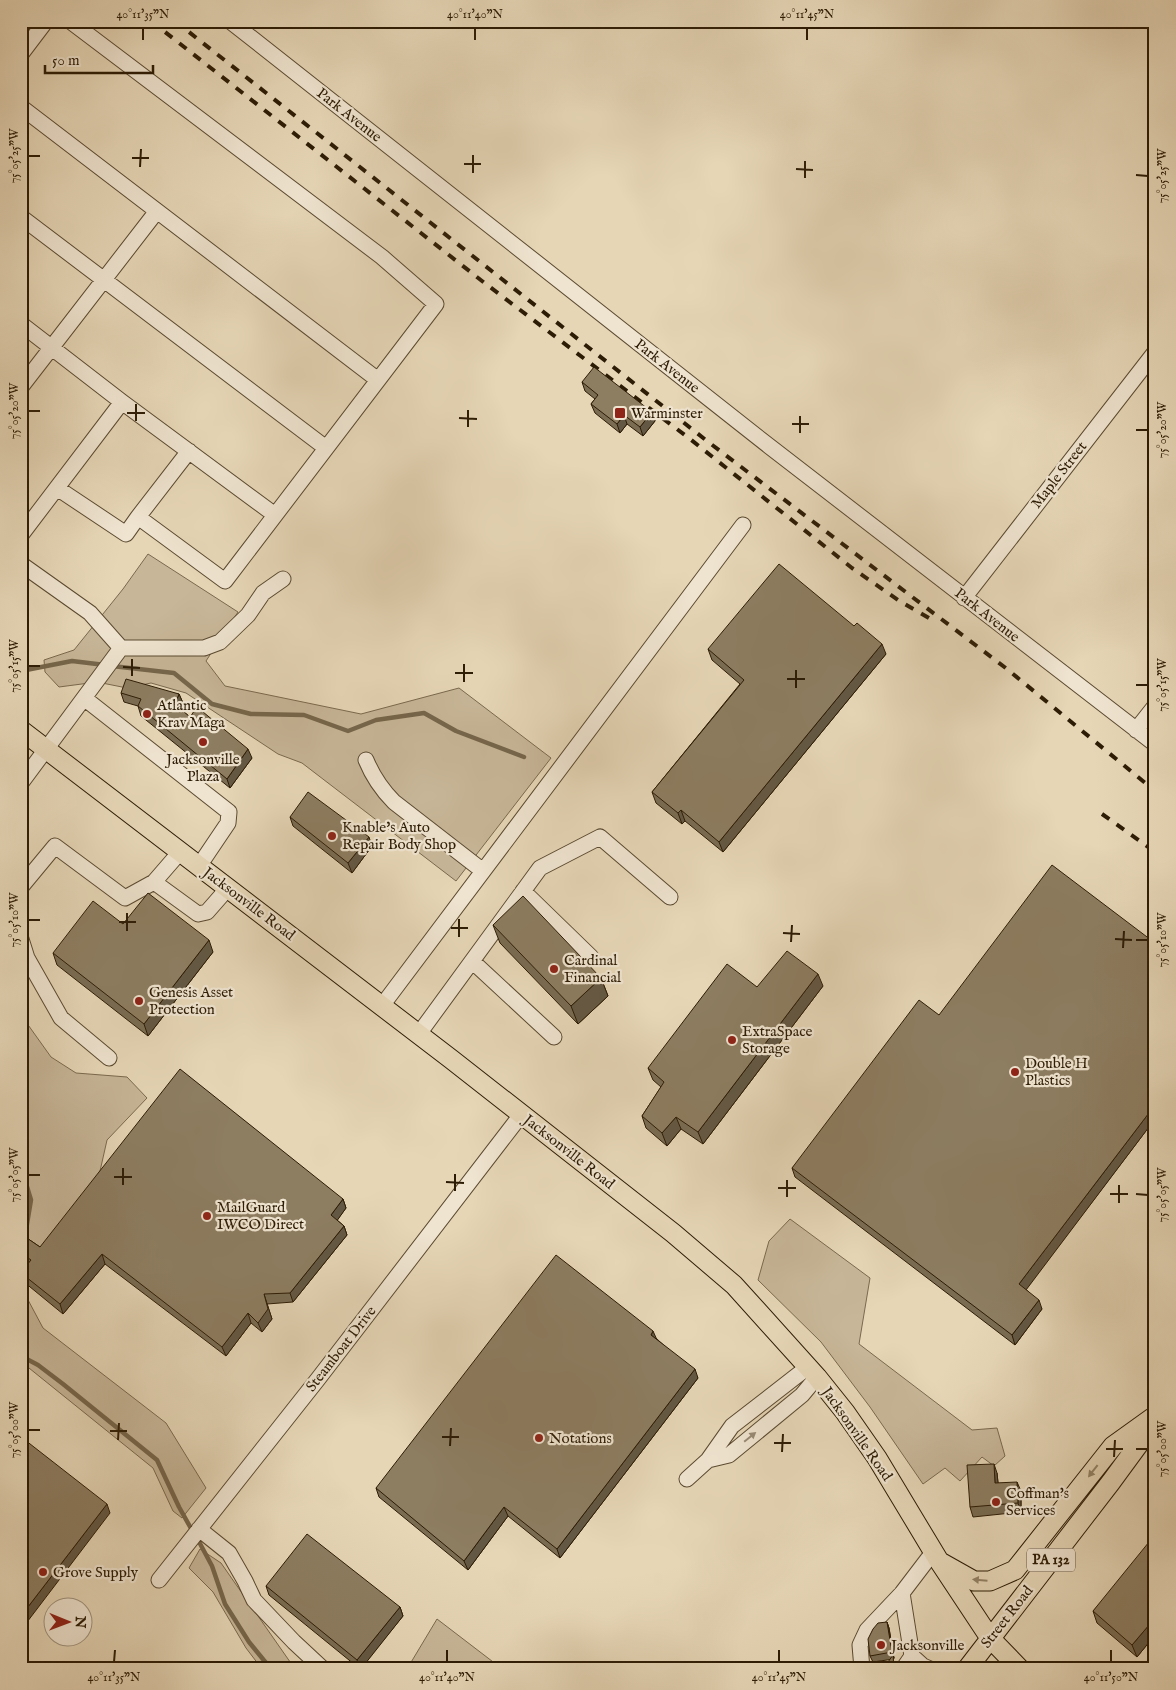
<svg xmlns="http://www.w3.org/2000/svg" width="1176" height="1690" font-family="'IM FELL English',serif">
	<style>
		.green { fill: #c7b698; stroke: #7a694e }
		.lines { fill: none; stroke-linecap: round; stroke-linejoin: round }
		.stream { stroke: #76664b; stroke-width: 4.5 }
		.minor-casing { stroke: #5b4a31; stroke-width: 17 }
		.major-casing { stroke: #2d1c05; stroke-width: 21 }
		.minor { stroke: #efe4d0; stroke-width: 15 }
		.major { stroke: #e6d6b6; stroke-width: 19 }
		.rail { stroke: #2d1c05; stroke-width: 4; stroke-dasharray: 9 9; stroke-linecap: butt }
		.wall { fill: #796c53; stroke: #2d1c05 }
		.shaded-wall { fill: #635844; stroke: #2d1c05 }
		.building { fill: #8d7d61; stroke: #2d1c05 }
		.oneway { fill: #988a75 }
		.oneway2 { fill: #938266 }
		.ticks { fill: none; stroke: #2d1c05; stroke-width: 2 }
		.poi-dot { fill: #8f2418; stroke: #efe4d0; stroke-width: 2 }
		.labels { text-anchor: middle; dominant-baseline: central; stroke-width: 4.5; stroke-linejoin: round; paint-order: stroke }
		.shield { fill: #efe4d0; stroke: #675842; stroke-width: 1 }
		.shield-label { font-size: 14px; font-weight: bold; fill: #2d1c05 }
		.street-label { font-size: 15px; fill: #2d1c05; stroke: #efe4d0 }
		.poi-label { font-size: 15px; fill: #2d1c05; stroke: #efe4d0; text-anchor: start }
		.neatline { fill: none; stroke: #2d1c05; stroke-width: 2 }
		.ticks-label { font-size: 12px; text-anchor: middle; fill: #2d1c05 }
	</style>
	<rect width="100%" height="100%" fill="#e6d6b6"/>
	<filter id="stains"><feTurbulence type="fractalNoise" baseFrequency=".004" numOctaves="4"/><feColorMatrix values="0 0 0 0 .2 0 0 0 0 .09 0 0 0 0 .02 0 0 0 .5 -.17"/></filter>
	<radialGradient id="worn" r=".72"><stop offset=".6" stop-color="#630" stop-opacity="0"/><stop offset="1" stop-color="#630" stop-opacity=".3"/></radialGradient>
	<!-- green -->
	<path class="green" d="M148 554 238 612 206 661 225 686 361 714 459 688 551 758 456 881 302 763 278 754 186 693 151 683 127 688 97 682 59 687 45 672 44 660 74 650 123 589Z
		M21 1015 51 1057 76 1073 127 1077 147 1098 107 1140 96 1189 43 1256 21 1241Z
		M790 1219 870 1278 859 1344 972 1430 997 1428 1005 1456 994 1466 982 1457 960 1481 945 1468 923 1484 870 1407 821 1342 758 1280 769 1241Z
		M21 1260 34 1269 24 1282 27 1298 43 1328 166 1423 206 1488 182 1518 173 1511 153 1468 24 1364 21 1367Z
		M200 1549 221 1563 295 1669H262L246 1648 213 1592 189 1568Z
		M437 1619 501 1668 500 1669H407Z"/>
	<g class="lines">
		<!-- stream -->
		<path class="stream" d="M112 666 174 673 212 704 251 714 304 715 348 731 376 720 424 713 456 731 524 757
			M21 671 72 661 105 665
			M21 1167 31 1200 25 1236 21 1242
			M21 1356 38 1365 63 1384 157 1460 179 1507 193 1532
			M197 1538 212 1566 225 1604 249 1642 271 1669"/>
		<!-- minor casing -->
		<g class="minor-casing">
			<path id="minor" d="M230 21 769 446 1155 744
				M21 54 46 21
				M21 107 378 380
				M21 217 326 448
				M21 324 122 402 275 515
				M21 387 157 211
				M57 488 126 534 138 517 225 581 436 304 382 257 70 21
				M138 517 189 451
				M21 535 122 402
				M21 564 90 613 121 648 21 783
				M964 598 1155 352
				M121 648H204L220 642 248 615 263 593 283 579
				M84 698 229 812 228 823 199 866
				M1136 730 1155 706
				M366 760C373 777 381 789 394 802L483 871
				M154 882 198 914 207 912 228 888
				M21 887 55 846 125 898 154 882 180 852
				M523 891 591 957
				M21 939 27 958 61 1018 109 1058
				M472 961 554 1037
				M381 1007 743 525
				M418 1035 540 868 600 837 670 897
				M708 1460 729 1455 802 1395 817 1377
				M687 1479 708 1460 732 1426 808 1367
				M199 1529 229 1553 245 1581 254 1600 294 1642 323 1669
				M159 1580 318 1379 521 1115
				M862 1669 860 1645 867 1630 902 1593
				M903 1669 912 1656
				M930 1669 923 1666 912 1656 902 1593 934 1551"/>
		</g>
		<!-- major casing -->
		<g class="major-casing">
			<path id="major" d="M21 730 451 1059 673 1233 734 1285 817 1377 845 1412 877 1458 939 1561 990 1638 1020 1669
				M942 1563 974 1581H990L1015 1570 1113 1446 1152 1418
				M967 1669 1111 1482 1155 1422"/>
		</g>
		<!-- minor -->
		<use href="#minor" class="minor"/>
		<!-- major -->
		<use href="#major" class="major"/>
		<!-- rail -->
		<path class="rail" d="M151 21 482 281 690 439 852 568 898 600 934 621
			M175 21 707 441 1007 669 1155 791
			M1102 814 1155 852"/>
	</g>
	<!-- wall -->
	<path class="wall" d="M582 382 652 412 655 421 643 436 627 424 620 433 595 413 591 404 595 399 585 391Z
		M708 649 886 654 723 852 685 821 682 824 656 803 652 792 740 684 712 660Z
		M121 693 179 694 183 703 180 709 190 717 252 758 230 788 141 716 138 706 124 702Z
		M290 817 372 846 352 873 293 826Z
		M493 925 601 978 608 996 578 1024 500 943Z
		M1155 943V1119L1026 1289 1042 1309 1015 1345 795 1177 792 1168 939 1015Z
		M213 952 148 1036 57 965 53 953Z
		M823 986 703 1144 681 1129 667 1146 646 1128 642 1116 661 1087 653 1080 648 1068 757 987Z
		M343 1199 346 1208 337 1220 344 1226 347 1235 293 1302 267 1304 272 1319 262 1332 251 1323 226 1356 105 1264 63 1314 24 1282 21 1275V1272L28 1264 21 1260V1234L40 1247Z
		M656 1338 698 1378 560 1558 508 1516 468 1570 379 1497 376 1488Z
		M997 1473 998 1483 1021 1491V1512L973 1517 970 1507Z
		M1155 1547V1635L1137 1657 1097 1623 1093 1611Z
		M266 1586 400 1607 403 1616 360 1669 269 1595Z
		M887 1622 889 1628 894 1659 873 1662 870 1656Z"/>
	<!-- shaded-wall -->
	<path class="shaded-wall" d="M652 412 655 421 643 436 640 427Z
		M624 415 627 424 620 433 617 424Z
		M882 644 886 654 723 852 719 842Z
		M179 694 183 703 178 714 175 704Z
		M248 749 252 758 230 788 227 779Z
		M681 810 685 821 682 824 678 813Z
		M369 837 372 846 352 873 348 863Z
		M209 940 213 952 148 1036 144 1024Z
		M818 974 823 986 703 1144 698 1132Z
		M601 978 608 996 578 1024 571 1006Z
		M1155 1105V1119L1023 1294 1019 1284Z
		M676 1117 681 1129 667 1146 662 1133Z
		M343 1199 346 1208 334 1225 331 1215Z
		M344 1226 347 1235 293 1302 290 1293Z
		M102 1254 105 1264 63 1314 60 1304Z
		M264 1294 272 1319 262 1332 258 1323Z
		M1039 1300 1042 1309 1015 1345 1012 1335Z
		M248 1313 251 1323 226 1356 222 1347Z
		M653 1331 657 1340 651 1335Z
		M695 1369 698 1378 560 1558 557 1549Z
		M994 1464 997 1473 999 1492 995 1483Z
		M1017 1482 1021 1491V1512L1018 1503Z
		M107 1504 110 1513 21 1630V1616Z
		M504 1507 508 1516 468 1570 464 1561Z
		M400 1607 403 1616 361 1669 357 1660Z
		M1155 1618V1635L1137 1657 1132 1645Z
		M887 1622 889 1628 894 1658 892 1652Z"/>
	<!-- building -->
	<path class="building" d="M594 367 652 412 640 427 624 415 617 424 591 404 598 395 582 382Z
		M779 564 854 626 857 623 882 644 719 842 681 810 678 813 652 792 744 680 708 649Z
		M126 679 179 694 175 704 190 717 197 707 248 749 227 779 138 706 141 699 121 693Z
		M308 792 369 837 348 863 290 817Z
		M1052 865 1155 943V1105L1019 1284 1039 1300 1012 1335 792 1168 919 1000 939 1015Z
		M148 893 209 940 144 1024 53 953 93 901 123 924Z
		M523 896 601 978 571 1006 493 925Z
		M787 951 818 974 698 1132 676 1117 662 1133 642 1116 664 1082 648 1068 727 964 757 987Z
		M180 1069 343 1199 331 1215 344 1226 290 1293 264 1294 268 1309 258 1323 248 1313 222 1347 102 1254 60 1304 21 1273V1272L31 1260 21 1253V1234L40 1247Z
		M556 1255 653 1331 651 1335 695 1369 557 1549 504 1507 464 1561 376 1488Z
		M25 1440 107 1504 21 1616V1445Z
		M994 1464 995 1483 1017 1482 1018 1503 970 1507 967 1465Z
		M307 1534 400 1607 357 1660 266 1586Z
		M1149 1542 1155 1547V1618L1132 1645 1093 1611Z
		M887 1622 892 1652 870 1656 868 1639 873 1629 878 1623Z
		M893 1655 894 1669H883Z"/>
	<!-- one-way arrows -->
	<defs><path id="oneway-solid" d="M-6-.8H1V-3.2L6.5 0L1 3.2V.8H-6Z" transform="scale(1.25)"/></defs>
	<use class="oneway" href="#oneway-solid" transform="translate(750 1437) rotate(-39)"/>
	<g class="oneway2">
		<use href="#oneway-solid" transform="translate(1093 1471) rotate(128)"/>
		<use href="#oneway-solid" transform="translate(980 1580) rotate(-175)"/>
	</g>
	<!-- ticks -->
	<path class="ticks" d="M143 40V28M475 40V28M807 40V28M28 156H40M132 158H149M464 164H481M140 167 141 149M796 169 813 170M473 173V155M1136 175 1148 176M805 178V161M28 411H40M127 413H145M459 418 477 419M136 421V404M792 424H809M468 427V410M1136 430H1148M800 433V416M28 666H40M123 667 140 668M455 673H473M132 676V659M787 679H805M464 682V664M1136 685H1148M796 688V670M28 920H40M119 922H136M451 928H468M127 931V913M783 933 800 934M459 937V919M1115 939 1132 940M1136 940H1148M791 942 792 925M1123 948 1124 931M28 1175H40M114 1177H132M446 1182 464 1183M123 1185V1168M778 1188H796M455 1191V1174M1110 1194H1128M1136 1194 1148 1195M787 1197V1180M1119 1203V1185M28 1430H40M110 1431H127M442 1437H459M118 1440 119 1423M774 1443H791M450 1446 451 1428M1106 1449H1123M1136 1449H1148M782 1452 783 1434M1114 1457 1115 1440M114 1662 115 1650M447 1662V1650M779 1662V1650M1111 1662V1650"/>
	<!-- markers -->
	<g class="poi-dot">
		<rect x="614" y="407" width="12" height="12" rx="2.5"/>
		<circle cx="147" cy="714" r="5"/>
		<circle cx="203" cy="742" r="5"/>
		<circle cx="332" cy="836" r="5"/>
		<circle cx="554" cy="969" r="5"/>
		<circle cx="139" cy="1001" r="5"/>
		<circle cx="732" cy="1040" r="5"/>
		<circle cx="1015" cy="1072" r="5"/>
		<circle cx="207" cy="1216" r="5"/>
		<circle cx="539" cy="1438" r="5"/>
		<circle cx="996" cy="1502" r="5"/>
		<circle cx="43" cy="1572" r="5"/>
		<circle cx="881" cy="1645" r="5"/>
	</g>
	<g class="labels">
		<!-- shield labels -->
		<rect class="shield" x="1027" y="1548.5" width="48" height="23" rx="4"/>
		<g class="shield-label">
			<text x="1051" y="1560">PA 132</text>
		</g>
		<!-- street labels -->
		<g class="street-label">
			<text transform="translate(349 115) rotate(38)">Park Avenue</text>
			<text transform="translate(667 366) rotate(38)">Park Avenue</text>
			<text transform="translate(1059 475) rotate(-52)">Maple Street</text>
			<text transform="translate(987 615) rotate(38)">Park Avenue</text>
			<text transform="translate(249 904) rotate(37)">Jacksonville Road</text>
			<text transform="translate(569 1152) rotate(38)">Jacksonville Road</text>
			<text transform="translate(341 1349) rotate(-52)">Steamboat Drive</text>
			<text transform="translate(857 1434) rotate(55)">Jacksonville Road</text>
			<text transform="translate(1007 1617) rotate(-52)">Street Road</text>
		</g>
		<!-- poi labels -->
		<g class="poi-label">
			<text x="631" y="413">Warminster</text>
			<text x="157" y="705">Atlantic<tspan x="157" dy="17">Krav Maga</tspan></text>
			<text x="203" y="759" text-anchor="middle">Jacksonville<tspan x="203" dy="17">Plaza</tspan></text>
			<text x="342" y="827">Knable's Auto<tspan x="342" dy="17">Repair Body Shop</tspan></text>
			<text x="564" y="960">Cardinal<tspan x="564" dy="17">Financial</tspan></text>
			<text x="149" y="992">Genesis Asset<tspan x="149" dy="17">Protection</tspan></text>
			<text x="742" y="1031">ExtraSpace<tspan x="742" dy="17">Storage</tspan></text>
			<text x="1025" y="1063">Double H<tspan x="1025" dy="17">Plastics</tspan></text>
			<text x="217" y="1207">MailGuard<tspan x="217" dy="17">IWCO Direct</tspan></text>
			<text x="549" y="1438">Notations</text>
			<text x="1006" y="1493">Coffman's<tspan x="1006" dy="17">Services</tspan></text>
			<text x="53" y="1572">Grove Supply</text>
			<text x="891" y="1645">Jacksonville</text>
		</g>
	</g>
	<!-- margin -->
	<rect width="1176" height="1690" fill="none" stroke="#e6d6b6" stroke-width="55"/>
	<!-- north arrow -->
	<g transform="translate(68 1622) rotate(91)"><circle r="24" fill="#efe4d0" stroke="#a1947f"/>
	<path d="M0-4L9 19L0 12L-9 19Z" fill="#8f2418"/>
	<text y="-8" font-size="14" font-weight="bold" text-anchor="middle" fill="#2d1c05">N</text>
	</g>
	<!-- scale -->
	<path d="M45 65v8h108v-8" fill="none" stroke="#2d1c05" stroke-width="2.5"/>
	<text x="52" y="65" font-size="15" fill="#2d1c05" stroke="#efe4d0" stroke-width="4" paint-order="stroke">50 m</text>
	<rect x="28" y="28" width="1120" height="1634" class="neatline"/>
	<g class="ticks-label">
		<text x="143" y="18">40°11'35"N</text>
		<text x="475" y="18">40°11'40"N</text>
		<text x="807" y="18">40°11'45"N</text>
		<text transform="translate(14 156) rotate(-90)" y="4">75°05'25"W</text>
		<text transform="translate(1162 176) rotate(-90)" y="4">75°05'25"W</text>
		<text transform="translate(14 411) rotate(-90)" y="4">75°05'20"W</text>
		<text transform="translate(1162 430) rotate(-90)" y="4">75°05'20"W</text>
		<text transform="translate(14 666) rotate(-90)" y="4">75°05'15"W</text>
		<text transform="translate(1162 685) rotate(-90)" y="4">75°05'15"W</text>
		<text transform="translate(14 920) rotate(-90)" y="4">75°05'10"W</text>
		<text transform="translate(1162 940) rotate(-90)" y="4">75°05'10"W</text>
		<text transform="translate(14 1175) rotate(-90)" y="4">75°05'05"W</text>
		<text transform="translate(1162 1195) rotate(-90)" y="4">75°05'05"W</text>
		<text transform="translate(14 1430) rotate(-90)" y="4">75°05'00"W</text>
		<text transform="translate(1162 1449) rotate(-90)" y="4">75°05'00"W</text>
		<text x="114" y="1681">40°11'35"N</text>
		<text x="447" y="1681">40°11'40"N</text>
		<text x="779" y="1681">40°11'45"N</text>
		<text x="1111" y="1681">40°11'50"N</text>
	</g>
	<rect width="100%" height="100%" filter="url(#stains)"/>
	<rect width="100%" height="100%" fill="url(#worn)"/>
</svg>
